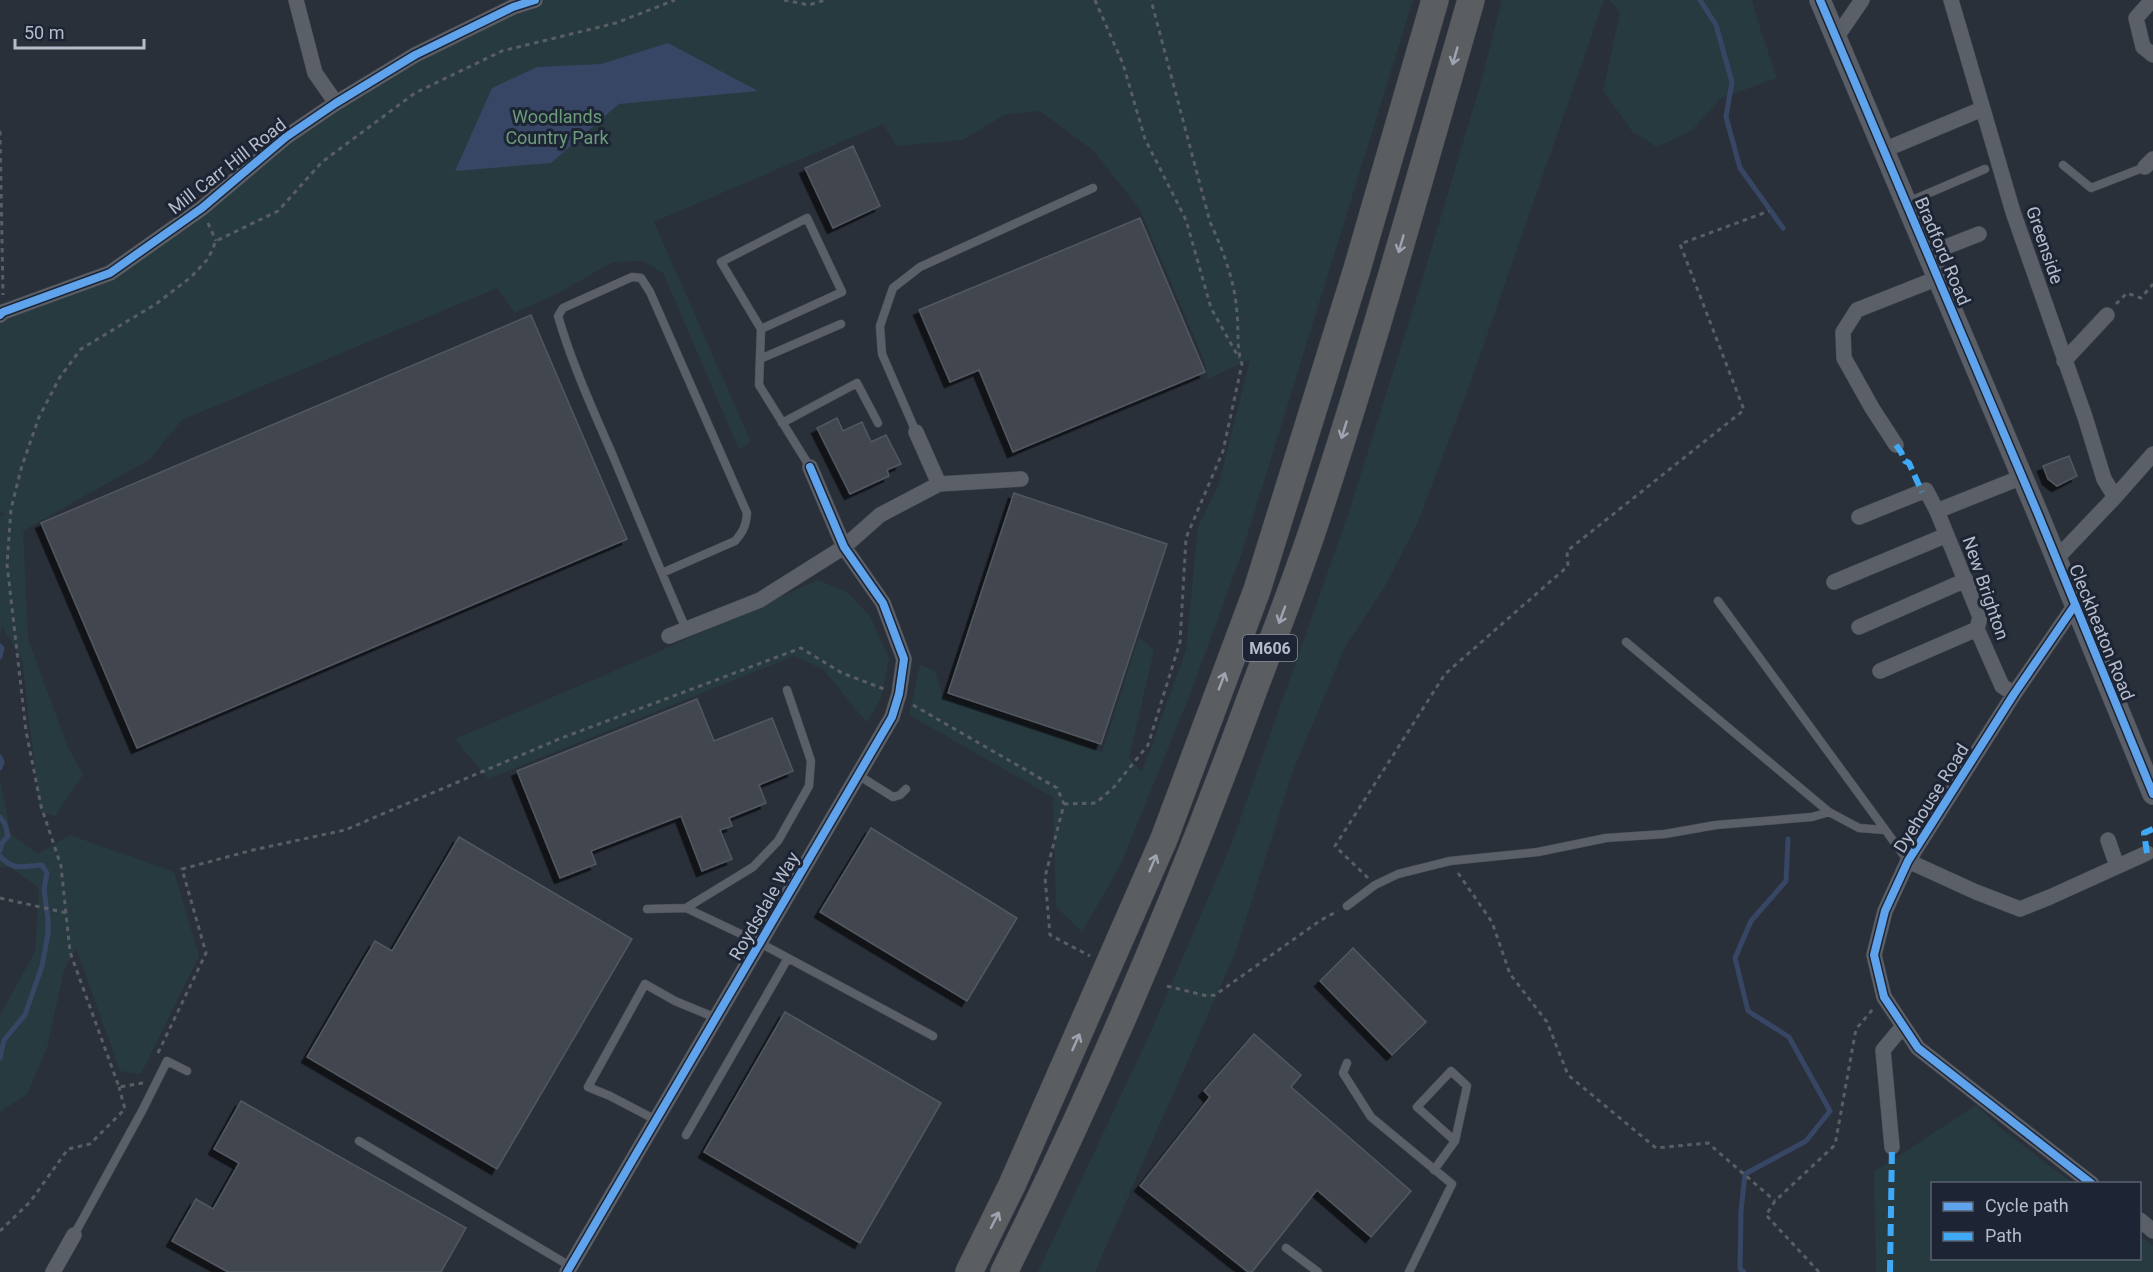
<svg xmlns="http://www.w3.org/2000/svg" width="2153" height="1272" font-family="Roboto,sans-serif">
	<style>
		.green { fill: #273a40 }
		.water { fill: #374664 }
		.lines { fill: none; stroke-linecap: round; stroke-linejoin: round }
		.stream { stroke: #374664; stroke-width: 5 }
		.building { fill: #42464f; stroke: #525861; stroke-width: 1.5; filter: url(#shadow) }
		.lane-casing { stroke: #474b52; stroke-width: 9 }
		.street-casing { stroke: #474b52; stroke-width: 16 }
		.secondary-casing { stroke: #474b52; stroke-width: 22 }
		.highway-casing { stroke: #474c55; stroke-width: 28 }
		.path { stroke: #595e64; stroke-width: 3; stroke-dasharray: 4.5 4.5; stroke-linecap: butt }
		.lane { stroke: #5b5f68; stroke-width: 8 }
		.street { stroke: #5b5f68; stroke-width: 15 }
		.secondary { stroke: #5a5e66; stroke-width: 21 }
		.highway { stroke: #5b5e61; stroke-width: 27 }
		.quiet { stroke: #3fa9f5; stroke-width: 6; stroke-dasharray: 12 6; stroke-linecap: butt }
		.cycleway-casing { stroke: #1d2535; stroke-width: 11 }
		.cycleway { stroke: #60a3ed; stroke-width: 8 }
		.oneway { stroke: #9ea4b0 }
		.labels { text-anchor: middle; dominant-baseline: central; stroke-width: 6; stroke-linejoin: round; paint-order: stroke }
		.shield { fill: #1d2535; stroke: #878f9d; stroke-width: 1.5 }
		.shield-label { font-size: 16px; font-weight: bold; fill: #b5bcca }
		.park-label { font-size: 18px; fill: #6c9c7a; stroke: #1d2535 }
		.street-label { font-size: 18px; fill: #b5bcca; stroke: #1d2535 }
	</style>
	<defs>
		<filter id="shadow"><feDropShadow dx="-5.5" dy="5.5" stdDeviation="0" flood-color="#0009"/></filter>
	</defs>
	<rect width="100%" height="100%" fill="#2a303a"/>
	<!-- green -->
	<path class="green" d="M535 0H1413L1241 555 1191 692 1120 866 1082 932 1056 907 1053 797 909 715 920 665 935 671 943 696 1102 752 1139 637 1154 650 1129 758 1142 772 1186 650 1198 527 1219 484 1250 359 1208 379 1204 360 1140 210 1094 151 1040 111 1004 115 963 140 897 146 883 124 654 222 751 442 739 449 663 273 643 261 613 262 560 292 515 313 497 288 182 420 150 459 23 531 28 639 67 745 83 775 55 816 40 811 22 659 2 627 0 634V516H5L0 511V317L110 273 336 103Z
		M1502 0H1604L1471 381 1418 522 1384 588 1345 647 1293 771 1235 953 1095 1272H1038L1153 1027 1231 845 1348 515 1424 274 1483 75Z
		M1610 0H1752L1761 31 1777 78 1721 98 1692 130 1657 147 1632 131 1603 91 1620 13Z
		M818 580 847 592 869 615 889 658 881 698 867 723 823 669 794 656 488 779 455 739 649 656Z
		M0 779 11 834 38 854 70 835 174 872 199 956 141 1074 120 1071 76 948 64 970 47 1048 27 1094 0 1112V1015L35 952 39 888 10 867H0Z
		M1976 1105 1998 1126 2072 1183 1932 1184V1258H2140V1236L2153 1246V1272H1876L1874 1172Z"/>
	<!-- water -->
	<path class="water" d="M668 43 758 91 619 104 551 163 455 171 492 88 537 67 601 64Z"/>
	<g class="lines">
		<!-- stream -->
		<path class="stream" d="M1700 0 1716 25 1732 82 1726 117 1740 168 1783 228
			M0 646 2 648 0 657
			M0 757 2 762 0 768
			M0 817 5 824 8 836 2 843 0 851
			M0 856C14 872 23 866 42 865L47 873 44 889 48 919V934L42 966 25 1015 4 1040 0 1058
			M1744 1272 1740 1269 1741 1211 1745 1174 1806 1141 1830 1111 1789 1037 1748 1011 1735 958 1751 921 1786 881 1788 839"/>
	</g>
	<!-- building -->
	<path class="building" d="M853 146 880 206 833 228 805 168Z
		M1140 218 1205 372 1013 452 979 370 950 382 919 310Z
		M531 315 627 539 137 748 41 523Z
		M837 418 843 431 862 422 871 442 886 435 901 464 887 470 889 476 850 494 817 428Z
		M2069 456 2077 476 2057 486 2048 479 2043 466Z
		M1014 493 1167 544 1101 744 948 693Z
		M697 699 714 741 772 718 793 771 759 785 766 803 729 818 732 826 720 830 732 859 702 871 681 816 591 851 596 864 560 878 517 771Z
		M871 828 1017 918 967 1001 820 912Z
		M459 837 632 939 497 1169 307 1057 375 941 392 951Z
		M1353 948 1426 1022 1392 1055 1320 981Z
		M785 1012 941 1103 860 1243 704 1152Z
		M1254 1034 1301 1075 1291 1087 1411 1191 1371 1237 1317 1190 1252 1272H1248L1140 1186 1210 1097 1204 1091Z
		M241 1101 466 1228 441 1272H228L172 1241 196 1199 213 1209 239 1163 214 1149Z"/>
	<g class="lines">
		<!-- lane casing -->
		<g class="lane-casing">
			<path id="lane" d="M2063 165 2091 188 2145 167
				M1908 202 1985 169
				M761 329 842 292 807 218 721 262 761 329 759 385 810 467
				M760 359 841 324
				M782 423 857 383 878 423
				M916 432 882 354 880 326 893 288 920 267 1093 188
				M662 573 735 541C743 532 746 526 747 513L650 292 641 278 632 277 563 308 558 316C572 364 593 410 613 456 637 514 661 572 686 629
				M1718 601 1908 861
				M1626 642 1829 812 1859 828 1884 830
				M858 775 893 797 900 795 906 789
				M1347 906 1375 885 1398 874 1450 861 1538 852 1606 838 1665 834 1716 825 1812 817 1829 812
				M686 908 753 867 778 841 809 786 811 761 787 690
				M647 909 686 908 760 943 933 1036
				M1347 1063 1343 1073 1371 1117 1452 1184 1409 1272
				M656 1120 610 1096 588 1087 645 984 675 1001 716 1018
				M686 1135 788 958
				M359 1141 570 1266
				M1434 1170 1455 1141 1467 1086 1451 1071 1417 1107 1455 1141
				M74 1235 142 1111 167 1061 187 1071
				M1286 1248 1318 1272"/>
		</g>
		<!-- street casing -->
		<g class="street-casing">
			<path id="street" d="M296 0 315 73 336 103
				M1951 0 2013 212 2085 417 2104 479 2115 497
				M2152 0 2136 18 2143 47 2153 55
				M1836 38 1862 0
				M1884 150 1982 109
				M2145 167 2153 159
				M1928 254 1979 234
				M0 315 3 312 110 273 202 208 286 137 336 103 415 55 513 7 535 0
				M2064 361 2107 315
				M916 432 939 484
				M1896 445 1872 408 1844 358 1843 332 1857 310 1938 278
				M1937 511 2022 477
				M1859 517 1926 490 1937 511 1980 617 1977 629 2002 686 2014 694
				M2056 559 2115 497 2153 454
				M1834 582 1947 535
				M2075 605 2014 694 1908 861 1885 911 1874 955 1884 997 1918 1048 2092 1184
				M1859 627 1966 580
				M669 636 760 600 844 547 880 515 939 484 1021 479
				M1880 671 1977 629
				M2108 840 2117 866
				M1908 861 1976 892 2020 909 2050 897 2147 853
				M1892 1147 1883 1050 1903 1026
				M2140 1220 2153 1231
				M53 1272 74 1235
				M567 1272 892 717 899 694 904 659 883 603 844 547 810 467"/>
		</g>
		<!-- secondary casing -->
		<g class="secondary-casing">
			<path id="secondary" d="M1820 0 2038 514 2153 794"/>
		</g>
		<!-- highway casing -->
		<g class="highway-casing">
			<path id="highway" d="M969 1272 1012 1185 1164 839 1257 590 1357 269 1435 0
				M1004 1272C1099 1083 1181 888 1254 689 1274 636 1295 583 1313 529 1371 354 1420 177 1471 0"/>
		</g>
		<!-- path -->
		<path class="path" d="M784 0 809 5 825 0
			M1095 0 1123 64 1145 139 1186 220 1211 308 1239 358
			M0 131 3 295
			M208 223 216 241
			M2116 304 2127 293 2141 298 2153 284
			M913 705 1057 788 1064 804 1045 877 1050 935 1090 956
			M1064 804 1096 803 1114 787 1148 745 1180 642 1186 538 1223 451 1242 364C1236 347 1239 331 1237 313 1235 282 1223 250 1210 222L1151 0
			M1458 873 1492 922 1510 974 1547 1022 1568 1075 1656 1148 1708 1143 1775 1201
			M1368 878 1335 846 1445 674 1568 566 1567 551 1744 410 1680 244 1769 211
			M0 898 67 913
			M1167 986 1207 996 1215 995 1321 920 1338 911
			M158 1053 206 953 182 869 253 850 345 830 559 739 801 648 842 673 884 689
			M143 1083 119 1087 70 952 61 866 41 806 26 731 7 564 11 509 21 469 39 417 60 377 81 349 156 304 191 277 208 259 216 241 278 211 322 162 415 93 502 51 616 23 675 0
			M0 1231 30 1202 68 1149 90 1144 125 1109 119 1087
			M1819 1272 1766 1215 1775 1201 1835 1145 1856 1029 1873 1009"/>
		<!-- lane -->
		<use href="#lane" class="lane"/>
		<!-- street -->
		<use href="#street" class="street"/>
		<!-- secondary -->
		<use href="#secondary" class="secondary"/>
		<!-- highway -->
		<use href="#highway" class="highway"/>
		<!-- quiet -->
		<path class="quiet" d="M1896 445 1901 452 1905 461 1909 463 1922 492
			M2147 853 2144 833 2153 829
			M1890 1272 1892 1147"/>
		<!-- cycleway casing -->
		<g class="cycleway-casing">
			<path id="cycleway" d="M1820 0 2038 514 2153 794
				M0 315 3 312 110 273 202 208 286 137 336 103 415 55 513 7 535 0
				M2075 605 2014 694 1908 861 1885 911 1874 955 1884 997 1918 1048 2092 1184
				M567 1272 892 717 899 694 904 659 883 603 844 547 810 467"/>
		</g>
		<!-- cycleway -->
		<use href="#cycleway" class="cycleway"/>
	</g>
	<!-- one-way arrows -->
	<defs><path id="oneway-shaft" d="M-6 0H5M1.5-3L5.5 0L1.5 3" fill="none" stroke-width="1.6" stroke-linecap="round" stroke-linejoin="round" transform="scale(1.5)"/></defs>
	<g class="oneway">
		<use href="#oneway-shaft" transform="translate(1455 56) rotate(106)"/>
		<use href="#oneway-shaft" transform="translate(1401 244) rotate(106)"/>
		<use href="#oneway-shaft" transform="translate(1344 430) rotate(107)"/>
		<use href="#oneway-shaft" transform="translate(1282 615) rotate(110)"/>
		<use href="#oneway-shaft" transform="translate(1222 681) rotate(-69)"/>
		<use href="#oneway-shaft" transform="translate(1153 863) rotate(-67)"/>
		<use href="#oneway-shaft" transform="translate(1076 1042) rotate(-66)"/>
		<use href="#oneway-shaft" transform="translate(995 1220) rotate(-63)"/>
	</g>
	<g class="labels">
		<!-- shield labels -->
		<rect class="shield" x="1243" y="635" width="54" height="26" rx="4.5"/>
		<g class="shield-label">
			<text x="1270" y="648">M606</text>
		</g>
		<!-- park labels -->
		<g class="park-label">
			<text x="557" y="116">Woodlands<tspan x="557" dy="21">Country Park</tspan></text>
		</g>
		<!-- street labels -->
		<g class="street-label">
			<text transform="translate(227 166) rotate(-38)">Mill Carr Hill Road</text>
			<text transform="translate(2045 245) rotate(71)">Greenside</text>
			<text transform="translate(1943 251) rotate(67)">Bradford Road</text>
			<text transform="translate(1986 588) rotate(71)">New Brighton</text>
			<text transform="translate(2102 632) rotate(68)">Cleckheaton Road</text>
			<text transform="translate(1931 798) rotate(-58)">Dyehouse Road</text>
			<text transform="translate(764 906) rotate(-60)">Roydsdale Way</text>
		</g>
	</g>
	<!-- legend -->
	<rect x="1931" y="1182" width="210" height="78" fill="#1d2535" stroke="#5a6171" stroke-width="1.5"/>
	<rect x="1943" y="1202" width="30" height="9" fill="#60a3ed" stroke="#5a6171" stroke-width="1.5"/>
	<text x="1985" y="1212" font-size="18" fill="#b5bcca">Cycle path</text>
	<rect x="1943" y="1232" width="30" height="9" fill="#3fa9f5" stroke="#5a6171" stroke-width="1.5"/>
	<text x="1985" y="1242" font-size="18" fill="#b5bcca">Path</text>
	<!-- scale -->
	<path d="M15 39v9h129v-9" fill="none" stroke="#b5bcca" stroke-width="3"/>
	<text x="24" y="39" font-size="18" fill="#b5bcca" stroke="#1d2535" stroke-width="4.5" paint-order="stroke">50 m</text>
</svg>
